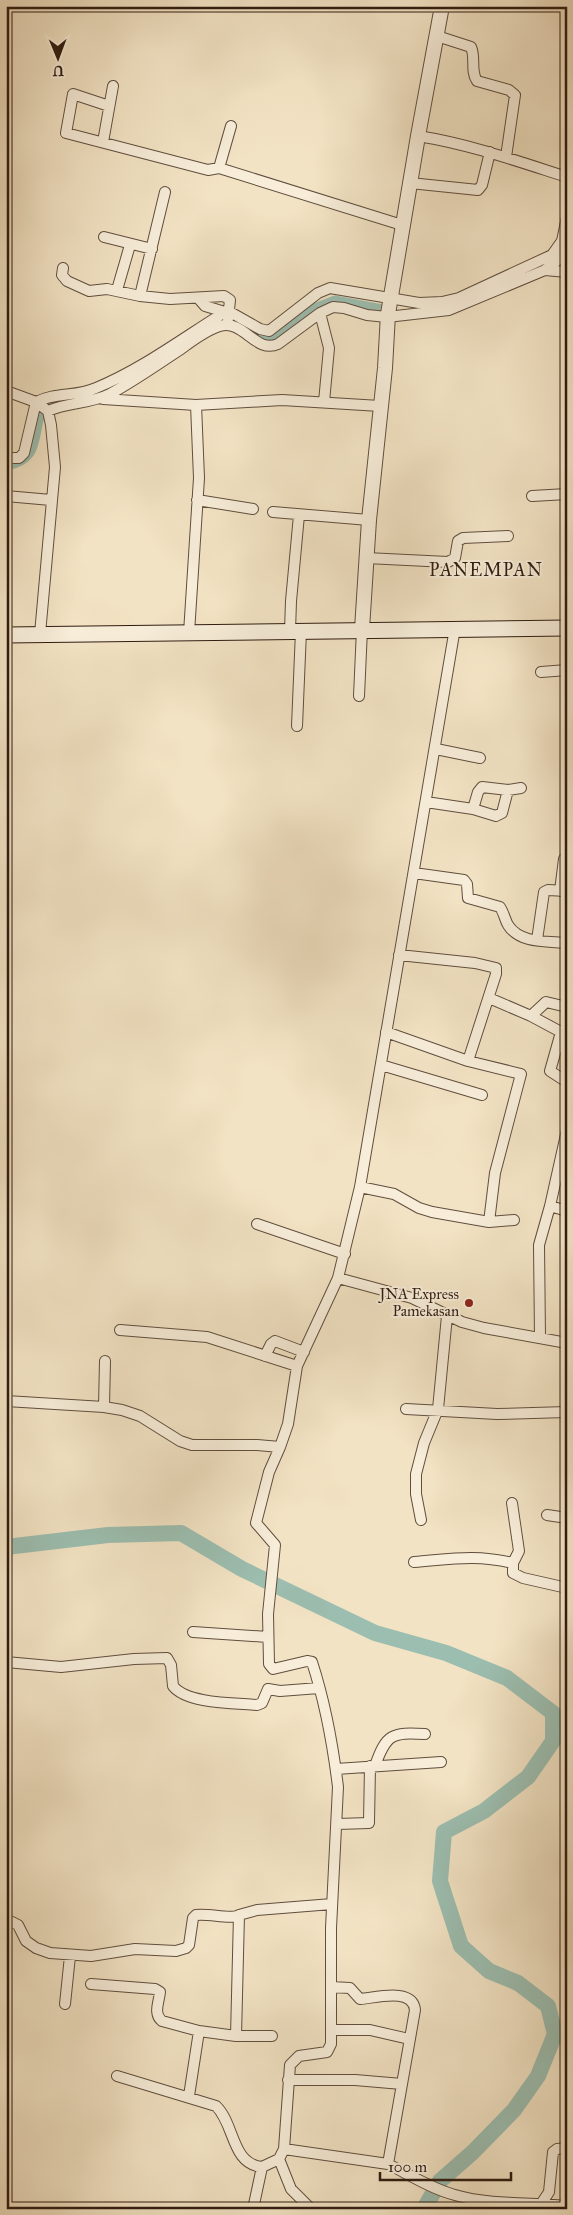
<svg xmlns="http://www.w3.org/2000/svg" width="573" height="2215" font-family="'IM FELL Great Primer',serif">
	<style>
		.lines { fill: none; stroke-linecap: round; stroke-linejoin: round }
		.canal { stroke: #9cbeb0; stroke-width: 9 }
		.river { stroke: #9cbeb0; stroke-width: 16 }
		.minor-casing { stroke: #604e3e; stroke-width: 12 }
		.tertiary-casing { stroke: #604e3e; stroke-width: 16 }
		.secondary-casing { stroke: #2f1c11; stroke-width: 17 }
		.minor { stroke: #f7edd9; stroke-width: 10 }
		.tertiary { stroke: #f7edd9; stroke-width: 14 }
		.secondary { stroke: #f7edd9; stroke-width: 15 }
		.poi-dot { fill: #8f2418; stroke: #f7edd9; stroke-width: 2 }
		.labels { text-anchor: middle; dominant-baseline: central; stroke-width: 4; stroke-linejoin: round; paint-order: stroke }
		.poi-label { font-size: 15px; fill: #2f1c11; stroke: #f7edd9; text-anchor: end }
		.quarter-label { font-size: 18px; letter-spacing: 1px; fill: #2f1c11; stroke: #f7edd9 }
	</style>
	<rect width="100%" height="100%" fill="#f2e3c4"/>
	<filter id="stains"><feTurbulence type="fractalNoise" baseFrequency=".004" numOctaves="4"/><feColorMatrix values="0 0 0 0 .2 0 0 0 0 .09 0 0 0 0 .02 0 0 0 .5 -.17"/></filter>
	<radialGradient id="worn" r=".72"><stop offset=".6" stop-color="#630" stop-opacity="0"/><stop offset="1" stop-color="#630" stop-opacity=".3"/></radialGradient>
	<g class="lines">
		<!-- canal -->
		<path class="canal" d="M221 319C236 314 249 331 261 336 265 338 272 337 277 337L312 309 335 300 393 311
			M80 397 96 394 114 384
			M6 466C46 460 29 426 47 403L67 399"/>
		<!-- river -->
		<path class="river" d="M6 1547 108 1535 181 1533 242 1569 375 1633 446 1653 507 1678 553 1713V1741L528 1777 484 1811 444 1832 440 1881 461 1946 489 1971 518 1983 548 2006 555 2034 538 2076 514 2110 473 2152 440 2181 424 2209"/>
		<!-- minor casing -->
		<g class="minor-casing">
			<path id="minor" d="M437 36 471 47C476 58 470 71 477 81L509 90 515 95 506 157
				M109 106 73 94 66 133 208 170 219 168 402 225
				M418 136C469 144 517 161 567 177
				M103 142 113 86
				M219 168 231 126
				M410 183 478 190 482 185 490 152
				M104 237 152 249
				M63 268 62 275 67 281 89 291 107 289 140 296 170 299 224 296 230 300 228 319
				M545 270 567 272
				M117 290 130 245
				M140 296 165 192
				M198 298 205 306 225 312
				M320 313 329 348 324 402
				M6 391 36 402 48 411C68 402 90 404 110 394 134 381 158 364 181 349 192 341 206 330 220 326 244 319 255 354 278 344L320 313 333 307 344 308 367 315 387 317 449 310 545 270 567 253
				M103 399 196 405 199 478 189 633
				M196 405 282 400 380 406
				M6 458H19L24 453 36 402C55 392 77 397 96 388 142 369 183 338 225 312H230L260 329 269 331 318 293 330 288 419 303 442 302 459 298 552 255 562 241 567 217
				M6 496 51 500
				M532 496 567 494
				M197 500 253 509
				M273 512 369 520
				M366 558 448 562 455 558 458 541 463 538 508 536
				M290 631 291 601 299 515
				M40 634 55 467 51 425 48 411
				M541 672 567 670
				M359 696 362 629
				M297 726 301 631
				M436 749 480 758
				M426 802 473 809 496 816 502 813 508 790
				M473 809 478 792 482 787 508 790 521 788
				M414 873 464 880 467 884 468 898 500 907C504 913 505 920 508 925 520 944 547 941 567 943
				M560 891 564 859 567 855
				M537 940 544 892 548 890 567 891
				M399 955 475 963 496 968V974L468 1061
				M489 998 531 1016 546 1002 567 1007
				M531 1016 561 1032 550 1071 567 1082
				M386 1032 468 1061 521 1074 495 1173 489 1222
				M381 1065 482 1095
				M567 1130 550 1206 567 1211
				M360 1187 394 1194 419 1208 432 1212 489 1222 514 1220
				M257 1224 345 1254
				M338 1278 412 1298 462 1322 484 1328 567 1343
				M120 1330 207 1337 297 1366
				M540 1337 539 1245 550 1206
				M265 1356 271 1344 275 1341 304 1352
				M6 1401 104 1407 122 1410 140 1416 180 1441 192 1445H257L280 1447 288 1424 297 1366 338 1278 360 1187 455 628
				M104 1407 105 1361
				M406 1409 497 1414 567 1412
				M512 1503 519 1551 513 1563V1573L523 1578 567 1588
				M547 1515 567 1518
				M421 1520 416 1494V1474L424 1443 438 1409 447 1316
				M414 1562C452 1559 475 1554 513 1563
				M193 1632 268 1637
				M6 1662 61 1667 134 1659 167 1658 171 1665 173 1686C187 1704 235 1703 257 1705L262 1703 268 1689 280 1691 319 1688
				M375 1766C386 1734 392 1732 425 1734
				M336 1769 441 1762
				M337 1824 369 1823 370 1766
				M6 1919 18 1925 26 1941 36 1948 50 1953 91 1956 135 1949 176 1951 186 1948 189 1945 193 1918 196 1915C209 1913 231 1920 239 1915
				M91 1984 155 1989 160 1992C159 2002 153 2014 162 2021L199 2031 236 2036 239 1915 257 1910 332 1904
				M65 2004 70 1956
				M331 2030H370L409 2039
				M236 2036H272
				M117 2076 216 2106C235 2124 231 2164 262 2167
				M288 2080H355L402 2084
				M189 2096 199 2031
				M284 2149 388 2164 415 2010C413 1987 375 1998 360 1999L350 1988 331 1987
				M279 2159 291 2189 311 2209
				M388 2164C410 2175 432 2189 455 2195 482 2203 513 2203 541 2204L549 2192 553 2152 557 2149 567 2148
				M541 2204 567 2206
				M253 2209 262 2167 279 2159 284 2149 290 2065 299 2056 327 2052 331 2044V1928L338 1787C333 1746 325 1702 312 1662L307 1661 273 1669 269 1664 268 1614 275 1545 256 1523 269 1472 280 1447"/>
		</g>
		<!-- tertiary casing -->
		<g class="tertiary-casing">
			<path id="tertiary" d="M362 629 369 520 385 368 388 314 418 136 442 6"/>
		</g>
		<!-- secondary casing -->
		<g class="secondary-casing">
			<path id="secondary" d="M6 635 567 628"/>
		</g>
		<!-- minor -->
		<use href="#minor" class="minor"/>
		<!-- tertiary -->
		<use href="#tertiary" class="tertiary"/>
		<!-- secondary -->
		<use href="#secondary" class="secondary"/>
	</g>
	<!-- markers -->
	<circle class="poi-dot" cx="469" cy="1303" r="5"/>
	<g class="labels">
		<!-- poi labels -->
		<g class="poi-label">
			<text x="459" y="1294">JNA Express<tspan x="459" dy="17">Pamekasan</tspan></text>
		</g>
		<!-- quarter labels -->
		<g class="quarter-label">
			<text x="486" y="570">PANEMPAN</text>
		</g>
	</g>
	<!-- margin -->
	<rect width="573" height="2215" fill="none" stroke="#f2e3c4" stroke-width="25"/>
	<rect x="8" y="8" width="558" height="2200" fill="none" stroke="#2f1c11" stroke-width="2.5"/>
	<rect x="12" y="12" width="548" height="2190" fill="none" stroke="#2f1c11"/>
	<!-- north arrow -->
	<g transform="translate(58 58) rotate(179)" stroke="#f7edd9" stroke-width="4" paint-order="stroke">
	<path d="M0-4L9 19L0 12L-9 19Z" fill="#2f1c11"/>
	<text y="-8" font-size="14" font-weight="bold" text-anchor="middle" fill="#2f1c11">U</text>
	</g>
	<!-- scale -->
	<path d="M380 2172v8h131v-8" fill="none" stroke="#2f1c11" stroke-width="2.5"/>
	<text x="388" y="2172" font-size="15" fill="#2f1c11" stroke="#f7edd9" stroke-width="4" paint-order="stroke">100 m</text>
	<rect width="100%" height="100%" filter="url(#stains)"/>
	<rect width="100%" height="100%" fill="url(#worn)"/>
</svg>
